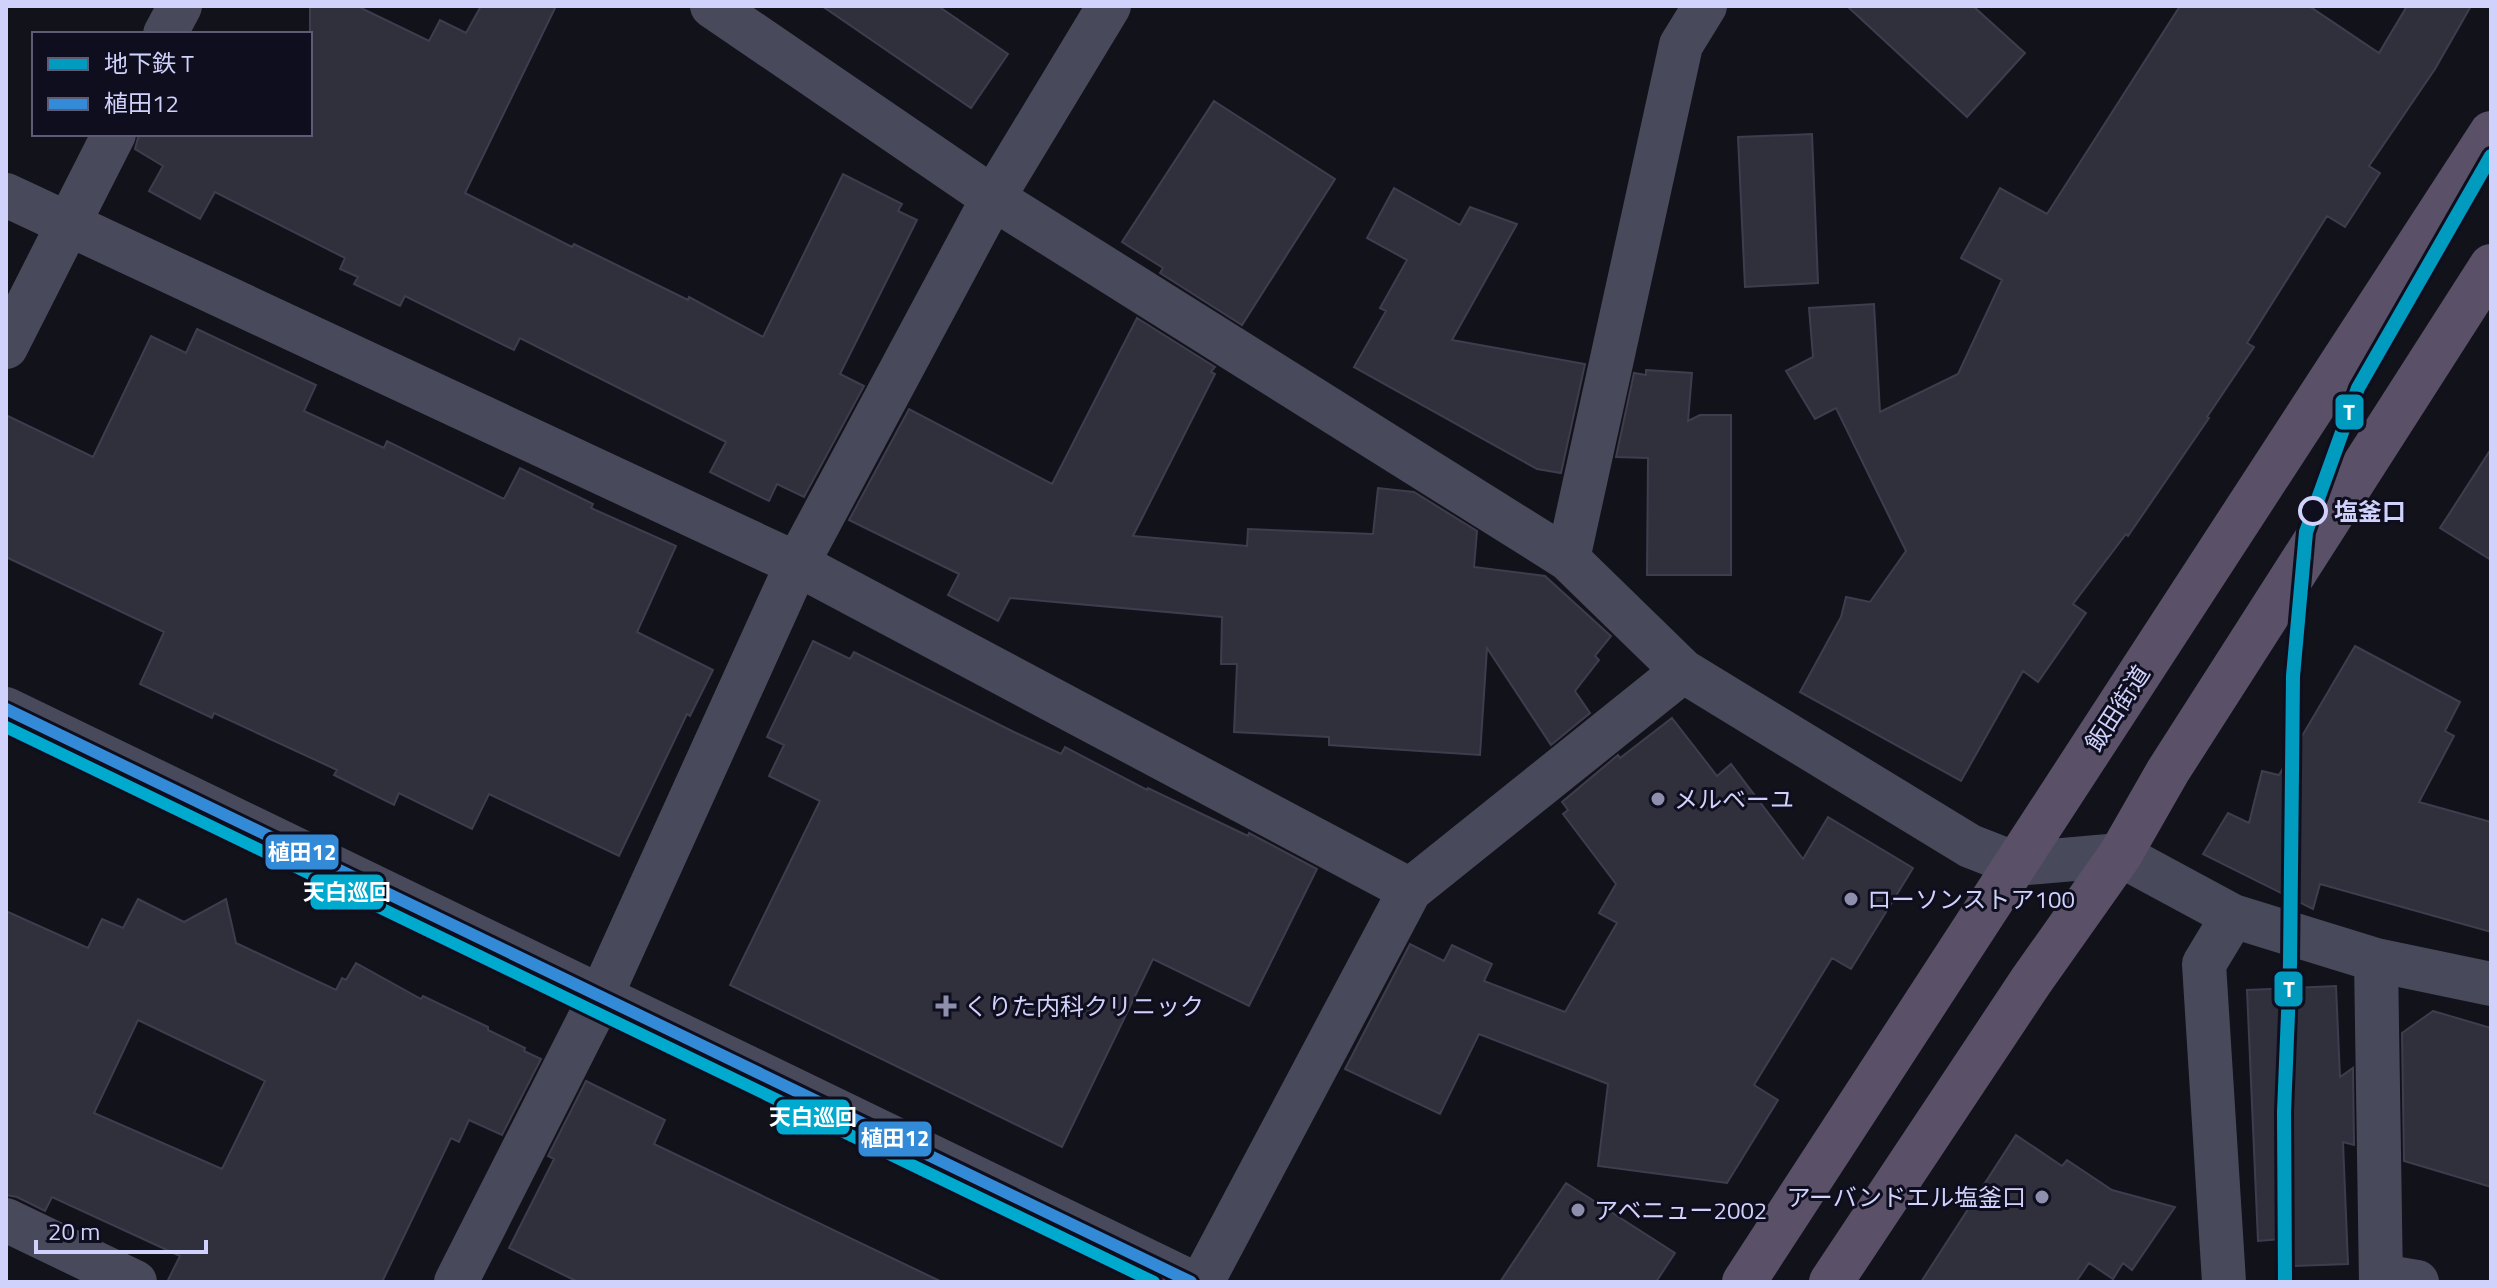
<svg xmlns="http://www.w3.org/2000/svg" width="2497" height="1288" font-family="'Titillium Web','Noto Sans JP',sans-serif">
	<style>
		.building { fill: #30303d; stroke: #3d3d4e; stroke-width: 2; fill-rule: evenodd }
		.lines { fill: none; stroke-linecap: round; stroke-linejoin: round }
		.minor { stroke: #484a5b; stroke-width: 44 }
		.tertiary { stroke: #484a5b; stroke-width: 44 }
		.trunk { stroke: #5a5067; stroke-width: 44 }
		.bus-1-casing { stroke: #0f0e1f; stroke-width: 18 }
		.bus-2-casing { stroke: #0f0e1f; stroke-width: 18 }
		.bus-1 { stroke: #338bd7; stroke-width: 12 }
		.bus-2 { stroke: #00a9ce; stroke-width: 12 }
		.metro-1-casing { stroke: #0f0e1f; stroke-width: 20 }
		.metro-1 { stroke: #009bbf; stroke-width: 14 }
		.stop-dot { fill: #0f0e1f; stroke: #d0d2fb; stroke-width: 4 }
		.poi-dot { fill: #8e8fad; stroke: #0f0e1f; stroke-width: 3 }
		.labels { text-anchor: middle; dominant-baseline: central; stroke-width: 6; stroke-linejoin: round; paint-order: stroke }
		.stop-label { font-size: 24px; font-weight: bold; fill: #d0d2fb; stroke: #0f0e1f; text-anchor: start }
		.street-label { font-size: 24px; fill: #d0d2fb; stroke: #0f0e1f }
		.poi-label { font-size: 24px; fill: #d0d2fb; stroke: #0f0e1f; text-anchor: start }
		.line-badge { stroke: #0f0e1f; stroke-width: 3 }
		.badge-label { font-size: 22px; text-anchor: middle; font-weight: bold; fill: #fff }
	</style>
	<rect width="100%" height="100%" fill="#12121b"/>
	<!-- building -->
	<path class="building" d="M310 6H357L429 41 440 20 466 33 481 6H556L465 193 572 247 574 244 688 300 689 297 763 337 843 174 902 204 898 211 917 220 840 374 864 386 804 497 777 484 769 501 710 472 726 442 520 338 514 350 405 296 400 306 354 284 358 277 340 269 345 258 215 192 200 219 149 191 163 166 135 149 139 134H310Z
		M822 6H938L1008 54 971 108Z
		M1847 6H1973L2025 53 1967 117Z
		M2180 6H2309L2379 53 2407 6H2471L2435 69 2369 166 2380 173 2345 227 2327 216 2247 343 2254 347 2207 417 2209 418 2128 536 2126 534 2073 604 2086 613 2038 682 2023 671 1961 781 1800 692 1841 617 1846 597 1870 602 1906 551 1836 408 1815 419 1786 371 1813 357 1809 308 1874 304 1880 412 1958 374 2002 280 1961 258 2000 188 2047 214Z
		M1214 101 1335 179 1242 325 1160 273 1163 268 1122 242Z
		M1812 134 1818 283 1745 287 1738 137Z
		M1394 188 1460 225 1470 207 1517 224 1452 340 1585 364 1561 473 1537 469 1354 367 1386 311 1380 308 1407 260 1367 238Z
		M1137 318 1215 367 1211 372 1215 374 1133 536 1247 546 1248 529 1373 534 1378 488 1414 492 1477 531 1474 567 1545 576 1611 636 1595 656 1599 660 1575 691 1590 713 1551 745 1487 648 1480 755 1329 745V737L1234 732 1237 664H1221L1222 617 1010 598 998 621 948 595 959 574 849 520 909 409 1052 484Z
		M197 329 316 385 304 411 384 448 387 441 504 499 520 468 593 504 591 508 676 546 637 632 713 670 690 716 687 714 619 856 489 794 472 829 399 793 394 805 334 775 337 770 214 713 212 718 140 684 164 632 6 557V415L93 457 151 336 186 353Z
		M1646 370 1692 373 1688 421 1700 415H1731V575H1647L1648 458 1616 457 1634 373 1646 375Z
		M2491 449V560L2440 528Z
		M813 641 850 659 854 652 1014 732 1061 754 1065 747 1147 790 1148 788 1248 836 1249 833 1317 869 1249 1006 1153 959 1062 1147 730 985 820 801 769 776 784 745 767 737Z
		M2355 646 2460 702 2445 731 2454 736 2419 802 2491 822V932L2320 884 2313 909 2203 854 2228 813 2249 823 2262 771 2279 775Z
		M1672 718 1717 776 1731 764 1803 859 1828 817 1913 868 1851 969 1832 958 1754 1085 1778 1100 1727 1183 1598 1166 1608 1084 1479 1034 1440 1114 1345 1069 1410 944 1444 961 1452 945 1492 964 1484 981 1565 1012 1617 923 1599 913 1616 884 1563 814 1568 810 1562 802 1618 755 1620 758Z
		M138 899 184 922 226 899 236 943 336 990 342 978 346 980 356 963 421 999 423 996 488 1027V1030L525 1048 524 1051 541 1059 502 1135 469 1120 459 1142 451 1138 382 1282H167L180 1256 52 1197 45 1211 17 1197 6 1195V911L88 948 102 919 123 928ZM138 1020 265 1081 222 1169 94 1113Z
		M2336 986 2340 1077 2353 1068 2354 1145 2343 1142 2348 1264 2294 1266 2293 1238 2258 1241 2247 990Z
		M2433 1011 2491 1028V1187L2404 1161 2402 1033Z
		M586 1081 665 1120 654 1144 942 1282H578L509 1248 554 1159 548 1156Z
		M2016 1135 2062 1166 2067 1160 2112 1190 2175 1207 2132 1270 2123 1263 2113 1279 2089 1263 2076 1282H1921Z
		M1566 1183 1675 1253 1656 1282H1500Z"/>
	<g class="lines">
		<!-- minor -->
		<path class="minor" d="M712 6 993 198 1568 559 1683 671 1970 846 2016 864 2120 855 2233 916 2376 960 2491 984
			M165 34 180 6
			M6 195 797 564 1410 890
			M6 347 114 134
			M1568 559 1681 45 1705 6
			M2376 960 2381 1282
			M6 1220 135 1282
			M2381 1276 2417 1282
			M456 1282 601 996 797 564 993 198 1109 6
			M1202 1282 1410 890 1683 671
			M2224 1282 2204 964 2233 916"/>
		<!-- tertiary -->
		<path class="tertiary" d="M6 709 1191 1282"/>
		<!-- trunk -->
		<path class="trunk" d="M1744 1282 2491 133
			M1831 1282 2031 981 2120 855 2168 771 2491 266"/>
		<!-- bus-1 casing -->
		<g class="bus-1-casing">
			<path id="bus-1" d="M6 709 1191 1282"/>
		</g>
		<!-- bus-2 casing -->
		<g class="bus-2-casing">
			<path id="bus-2" d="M6 727 1154 1282"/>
		</g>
		<!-- bus-1 -->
		<use href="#bus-1" class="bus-1"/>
		<!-- bus-2 -->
		<use href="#bus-2" class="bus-2"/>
		<!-- metro-1 casing -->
		<g class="metro-1-casing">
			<path id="metro-1" d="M2285 1282 2284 1112 2290 964 2293 676 2306 532 2358 388 2491 156"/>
		</g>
		<!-- metro-1 -->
		<use href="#metro-1" class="metro-1"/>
	</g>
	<!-- markers -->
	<circle class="stop-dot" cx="2313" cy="511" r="13"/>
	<g class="poi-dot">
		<circle cx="1658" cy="799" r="8"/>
		<circle cx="1851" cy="899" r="8"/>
		<path d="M942 994h8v8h8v8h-8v8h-8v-8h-8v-8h8z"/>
		<circle cx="2042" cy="1197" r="8"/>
		<circle cx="1578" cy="1210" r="8"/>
	</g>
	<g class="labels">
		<!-- stop labels -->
		<g class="stop-label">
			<text x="2334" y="511">塩釜口</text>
		</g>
		<!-- street labels -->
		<g class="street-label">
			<text transform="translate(2117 708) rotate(-57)">飯田街道</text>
		</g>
		<!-- poi labels -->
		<g class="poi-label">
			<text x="1674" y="799">メルベーユ</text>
			<text x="1867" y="899">ローソンストア100</text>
			<text x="964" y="1006">くりた内科クリニック</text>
			<text x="2026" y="1197" text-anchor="end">アーバンドエル塩釜口</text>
			<text x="1594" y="1210">アベニュー2002</text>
		</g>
	</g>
	<g class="line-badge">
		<rect x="2334" y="393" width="31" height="38" rx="8" fill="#009bbf"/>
		<rect x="264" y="833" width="76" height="38" rx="8" fill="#338bd7"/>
		<rect x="309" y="873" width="76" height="38" rx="8" fill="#00a9ce"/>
		<rect x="2273" y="970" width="31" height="38" rx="8" fill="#009bbf"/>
		<rect x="775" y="1098" width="76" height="38" rx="8" fill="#00a9ce"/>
		<rect x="857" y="1120" width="76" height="38" rx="8" fill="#338bd7"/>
	</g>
	<g class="badge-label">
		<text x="2349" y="420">T</text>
		<text x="302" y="860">植田12</text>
		<text x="347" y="900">天白巡回</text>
		<text x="2289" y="997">T</text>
		<text x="813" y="1125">天白巡回</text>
		<text x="895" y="1146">植田12</text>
	</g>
	<!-- border -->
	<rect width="2497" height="1288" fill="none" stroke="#d0d2fb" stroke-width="16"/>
	<!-- legend -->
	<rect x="32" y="32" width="280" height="104" fill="#0f0e1f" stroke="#5c5c77" stroke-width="2"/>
	<rect x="48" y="58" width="40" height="12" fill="#009bbf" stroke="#5c5c77" stroke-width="2"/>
	<text x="104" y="72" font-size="24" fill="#d0d2fb">地下鉄 T</text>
	<rect x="48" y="98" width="40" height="12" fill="#338bd7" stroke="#5c5c77" stroke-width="2"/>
	<text x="104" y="112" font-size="24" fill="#d0d2fb">植田12</text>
	<!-- scale -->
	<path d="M36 1240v12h170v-12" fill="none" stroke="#d0d2fb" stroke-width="4"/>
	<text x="48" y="1240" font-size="24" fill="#d0d2fb" stroke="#0f0e1f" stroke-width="6" paint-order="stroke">20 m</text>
</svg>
